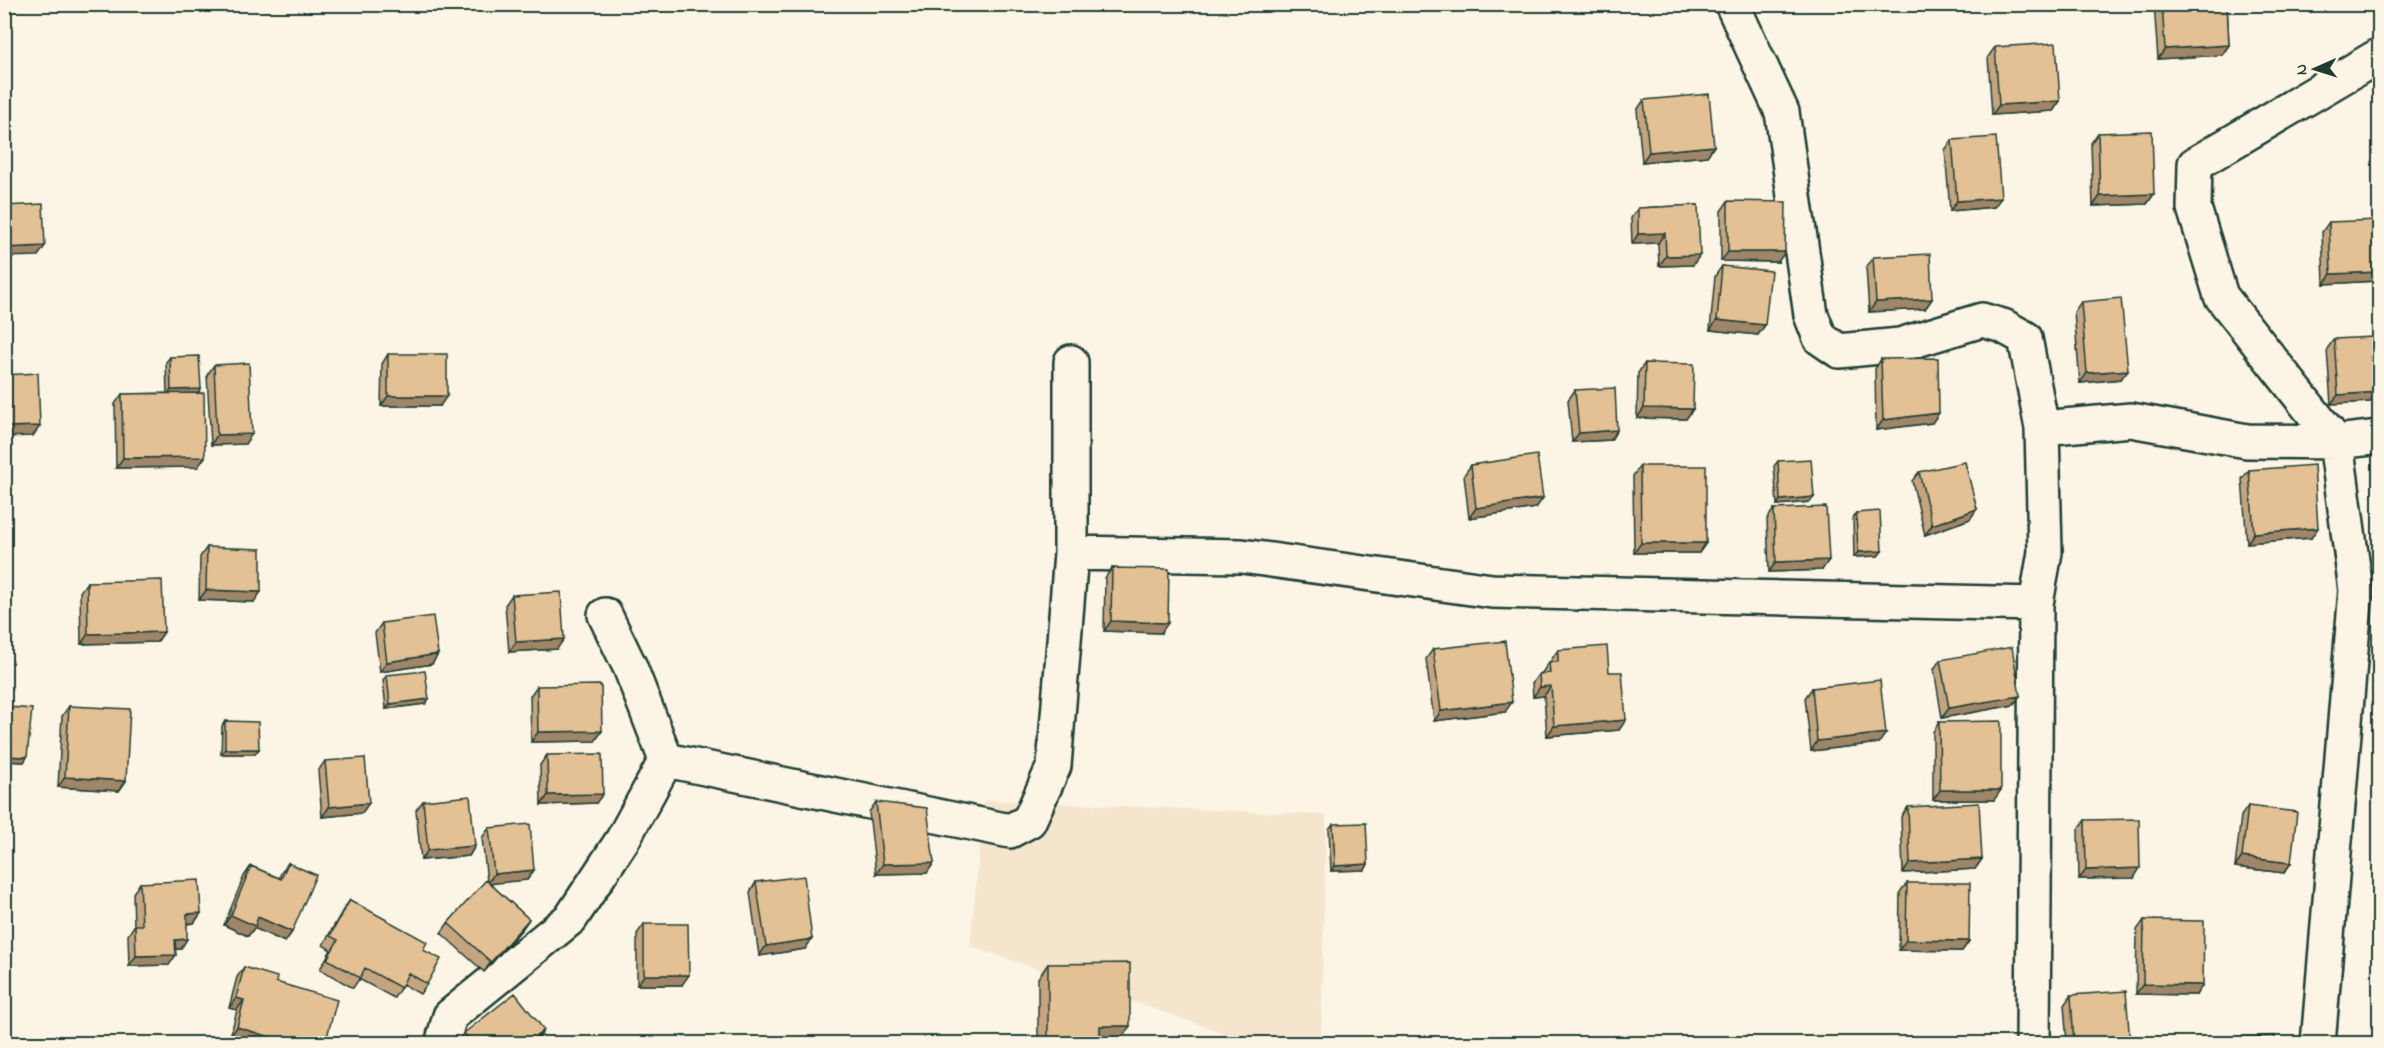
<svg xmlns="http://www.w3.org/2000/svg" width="2384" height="1048" font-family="'Indie Flower',sans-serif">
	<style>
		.built { fill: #f5e5cd }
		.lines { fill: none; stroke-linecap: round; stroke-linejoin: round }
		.street-casing { stroke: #1f3d34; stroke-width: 38 }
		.street { stroke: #fcf5e5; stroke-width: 33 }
		.wall { fill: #c4a580; stroke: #1f3d34; stroke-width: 1.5 }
		.shaded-wall { fill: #a08668; stroke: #1f3d34; stroke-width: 1.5 }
		.building { fill: #e4c095; stroke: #1f3d34; stroke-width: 1.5 }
	</style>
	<rect width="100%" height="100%" fill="#fcf5e5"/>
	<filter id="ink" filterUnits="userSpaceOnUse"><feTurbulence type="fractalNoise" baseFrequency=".0167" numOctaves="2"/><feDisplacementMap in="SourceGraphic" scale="12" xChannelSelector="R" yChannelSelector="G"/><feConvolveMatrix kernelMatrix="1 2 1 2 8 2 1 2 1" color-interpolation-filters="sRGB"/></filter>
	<g filter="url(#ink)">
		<!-- built -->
		<path class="built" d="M984 800 1326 815 1321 1043H1254L970 946Z"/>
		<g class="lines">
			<!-- street casing -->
			<g class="street-casing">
				<path id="street" d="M1732 4 1782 112 1811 315 1820 338 1839 351 1900 345 1982 320 2003 326 2025 338 2042 428 2045 552 2036 604 2033 1044
					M2042 428 2131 420 2247 441 2336 442 2380 437
					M1071 553 1242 556 1492 591 2036 604
					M605 615 630 667 666 760
					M666 760 1010 831 1029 821 1054 766 1071 553V362
					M442 1044 450 1016 571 918 623 839 666 760
					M2318 1044 2356 590 2336 442 2221 296 2194 208 2195 164 2380 55"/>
			</g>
			<!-- street -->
			<use href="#street" class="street"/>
		</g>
		<!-- wall -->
		<path class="wall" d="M2154 4H2227L2229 45 2222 55 2158 59Z
			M1995 47 2060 101 2053 111 1992 115 1988 57Z
			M1644 100 1714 146 1707 156 1642 162 1637 110Z
			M2098 133 2154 194 2147 204 2093 206 2091 143Z
			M1952 140 1994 207 1950 211 1945 150Z
			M1728 201 1778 262 1721 261V211Z
			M1698 205 1693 265 1659 266 1658 243 1632 244 1631 218 1638 208Z
			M2329 222 2376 281 2324 284 2322 232Z
			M1873 257 1932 299 1925 309 1869 312 1866 267Z
			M1722 266 1765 325 1758 335 1710 330 1715 276Z
			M2081 302 2121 379 2080 383 2074 312Z
			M2334 339 2377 392 2370 402 2331 404 2327 349Z
			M388 354 440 406H381L382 364Z
			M170 357 198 393V467L116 468 115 404 122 394 167 393 166 362Z
			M1881 359 1932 423 1876 430 1875 369Z
			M1645 363 1693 409 1686 419 1637 418 1638 373Z
			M214 365 245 444 211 445 207 375Z
			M1575 390 1611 440 1572 442 1568 400Z
			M1778 461 1814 497 1810 502 1777 505 1774 466Z
			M1471 465 1536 508 1469 518 1464 475Z
			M1640 466 1706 543 1699 553H1634L1633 476Z
			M2249 470 2311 538 2247 543 2242 479Z
			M1919 472 1970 519 1925 535 1912 481Z
			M1774 509 1822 570 1769 572 1767 519Z
			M1856 513 1882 551 1878 556 1854 557 1853 518Z
			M207 547 254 602 199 600 200 557Z
			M1112 568 1161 633 1104 631 1105 578Z
			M87 582 164 632 157 642 81 644 80 592Z
			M512 595 557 649 509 652 505 605Z
			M382 623 438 654 432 664 380 672 375 633Z
			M1433 649 1505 712 1434 721 1426 659Z
			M1558 650 1609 672 1619 730 1547 736 1544 696 1533 697 1532 683 1539 674 1542 673 1549 662H1551V660Z
			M1940 660 2013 705 1942 718 1934 669Z
			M387 675 425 704 386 709 383 680Z
			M537 686 602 731 595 741 531 742 530 696Z
			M1812 688 1879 743 1811 751 1805 698Z
			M2379 690V738L2376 695Z
			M69 706 126 781 119 791 58 787 62 716Z
			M10 707 27 757 24 762 4 761V728L6 712Z
			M225 721 259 749 255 754H221L222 726Z
			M1939 722 1994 800H1933V732Z
			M547 755 596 803 541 805 540 765Z
			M325 761 362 813 322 817 318 771Z
			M423 801 475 846 469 856 421 860 416 810Z
			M876 802 927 873 876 874 869 812Z
			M2248 806 2291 863 2284 873 2235 867 2241 816Z
			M1908 807 1982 859 1975 869 1903 873 1901 817Z
			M2085 820 2134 878 2079 879 2078 830Z
			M1333 824 1368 864 1365 870 1331 871 1329 829Z
			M489 828 534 870 527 880 489 883 529 919 522 929 484 972 441 933 448 923 487 881 482 838Z
			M288 863 292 932 285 942 254 928 248 936 224 925 244 876 251 866 279 878 281 873Z
			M756 882 805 949 759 956 750 892Z
			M140 883 201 913 194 923 187 924 181 949H175L169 965 129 966 128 935 134 926 133 893Z
			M1907 883 1969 941 1962 951 1899 950 1900 892Z
			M350 900 423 950 427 984 420 994 403 984 394 998 359 979 353 988 320 969 331 950 323 945 343 910Z
			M2144 920 2196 995 2136 994 2137 930Z
			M644 924 682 985H637V934Z
			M1048 964 1120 1040H1100V1044H1038V978Z
			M244 967 276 982 325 1044H252L230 1037 237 1010 229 1008 237 977Z
			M2071 995 2130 1044H2067L2064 1005Z
			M464 1033 537 1040 533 1044H458L457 1042Z"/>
		<!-- shaded-wall -->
		<path class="shaded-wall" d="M2229 45 2222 55 2158 59 2165 49Z
			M2060 101 2053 111 1992 115 1999 105Z
			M1714 146 1707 156 1642 162 1649 152Z
			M2154 194 2147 204 2093 206 2100 196Z
			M2001 198 1994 207 1950 211 1957 201Z
			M1665 233 1658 243 1632 244 1638 234Z
			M45 246 38 256 4 257V248Z
			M1728 252H1785L1778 262 1721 261Z
			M1700 255 1693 265 1659 266 1666 256Z
			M2379 272V276L2376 281 2324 284 2331 274Z
			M1932 299 1925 309 1869 312 1876 302Z
			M1717 320 1765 325 1758 335 1710 330Z
			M2128 370 2121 379 2080 383 2087 373Z
			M201 389 197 394 167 395 171 390Z
			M2377 392 2370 402 2331 404 2338 395Z
			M388 396H447L440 406H381Z
			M1644 408 1693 409 1686 419 1637 418Z
			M1939 413 1932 423 1876 430 1883 420Z
			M40 426 33 436 4 437V427Z
			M1617 430 1611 440 1572 442 1579 433Z
			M252 434 245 444 211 445 217 435Z
			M205 457 198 467 116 468 123 458Z
			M1814 497 1810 502 1777 505 1780 500Z
			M1543 498 1536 508 1469 518 1476 508Z
			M1977 509 1970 519 1925 535 1932 525Z
			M2318 528 2311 538 2247 543 2254 533Z
			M1641 543H1706L1699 553H1634Z
			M1882 551 1878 556 1854 557 1858 552Z
			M1829 560 1822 570 1769 572 1776 562Z
			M206 590 261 592 254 602 199 600Z
			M1111 621 1168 623 1161 633 1104 631Z
			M164 632 157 642 81 644 88 634Z
			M564 639 557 649 509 652 516 642Z
			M438 654 432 664 380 672 387 662Z
			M1551 686 1544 696 1533 697 1540 687Z
			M2020 696 2013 705 1942 718 1949 708Z
			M429 699 425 704 386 709 390 704Z
			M1512 702 1505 712 1434 721 1441 711Z
			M1626 720 1619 730 1547 736 1554 726Z
			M602 731 595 741 531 742 538 732Z
			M1886 733 1879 743 1811 751 1817 741Z
			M225 749H259L255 754H221Z
			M4 756H5L27 757 24 762 4 761Z
			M65 777 126 781 119 791 58 787Z
			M1940 790H2001L1994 800H1933Z
			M603 794 596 803 541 805 548 795Z
			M369 803 362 813 322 817 329 807Z
			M475 846 469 856 421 860 428 850Z
			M2242 857 2291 863 2284 873 2235 867Z
			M1982 859 1975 869 1903 873 1910 863Z
			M934 863 927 873 876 874 883 864Z
			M1368 864 1365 870 1331 871 1335 866Z
			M2140 868 2134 878 2079 879 2086 870Z
			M534 870 527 880 487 884 494 874Z
			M201 913 194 923 180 924 187 914Z
			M231 915 258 917 292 932 285 942 254 928 248 936 224 925Z
			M529 919 522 929 484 972 491 962Z
			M187 939 181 949H168L175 940Z
			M812 939 805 949 759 956 766 946Z
			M1906 940 1969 941 1962 951 1899 950Z
			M176 955 169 965 129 966 136 956Z
			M644 975H689L682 985H637Z
			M2143 984 2203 985 2196 995 2136 994Z
			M236 998 244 1000 237 1010 229 1008Z
			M1100 1026H1130L1120 1040H1090Z
			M237 1027 293 1044H252L230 1037Z
			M544 1030 537 1040 533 1044H527Z"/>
		<!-- building -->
		<path class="building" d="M2162 4H2227L2229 45 2165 49Z
			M2056 43 2060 101 1999 105 1995 47Z
			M1709 94 1714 146 1649 152 1644 100Z
			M2152 131 2154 194 2100 196 2098 133Z
			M1996 137 2001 198 1957 201 1952 140Z
			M1728 201 1786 202 1785 252H1728Z
			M43 204 45 246 4 248V206Z
			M1698 205 1700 255 1666 256 1665 233 1638 234V208Z
			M2379 220V272L2331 274 2329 222Z
			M1930 254 1932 299 1876 302 1873 257Z
			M1722 266 1771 271 1765 325 1717 320Z
			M2121 298 2128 370 2087 373 2081 302Z
			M2373 337 2377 392 2338 395 2334 339Z
			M388 354H447V396H388Z
			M199 356 201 389 171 390 170 357Z
			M1938 358 1939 413 1883 420 1881 359Z
			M249 363 252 434 217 435 214 365Z
			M1645 363 1694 364 1693 409 1644 408Z
			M38 373 40 426 4 427V375Z
			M1615 388 1617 430 1579 433 1575 390Z
			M204 393 205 457 123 458 122 394Z
			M1537 455 1543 498 1476 508 1471 465Z
			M1811 459 1814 497 1780 500 1778 461Z
			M1965 462 1977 509 1932 525 1919 472Z
			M2314 465 2318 528 2254 533 2249 470Z
			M1640 466H1706V543H1641Z
			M4 497 8 564H4Z
			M1826 507 1829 560 1776 562 1774 509Z
			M1880 511 1882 551 1858 552 1856 513Z
			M207 547 261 549V592L206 590Z
			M1112 568 1169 569 1168 623 1111 621Z
			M162 580 164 632 88 634 87 582Z
			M561 592 564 639 516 642 512 595Z
			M433 616 438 654 387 662 382 623Z
			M1505 641 1512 702 1441 711 1433 649Z
			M1607 646 1609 672H1622L1626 720 1554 726 1551 686 1540 687 1539 674 1550 673 1549 662H1558V650Z
			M2012 647 2020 696 1949 708 1940 660Z
			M425 671 429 699 390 704 387 675Z
			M1880 680 1886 733 1817 741 1812 688Z
			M601 685 602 731 538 732 537 686Z
			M69 706 130 709 126 781 65 777Z
			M10 707 32 709 27 757 5 756Z
			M225 721 258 722 259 749H225Z
			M2001 721V790H1940L1939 722Z
			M602 754 603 794 548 795 547 755Z
			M365 758 369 803 329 807 325 761Z
			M470 796 475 846 428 850 423 801Z
			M876 802 927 808 934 863 883 864Z
			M1979 803 1982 859 1910 863 1908 807Z
			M2248 806 2297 812 2291 863 2242 857Z
			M2139 819 2140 868 2086 870 2085 820Z
			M1366 823 1368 864 1335 866 1333 824Z
			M530 824 534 870 494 874 489 828Z
			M288 863 316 875 292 932 258 917 255 926 231 915 251 866 281 879Z
			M804 876 812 939 766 946 756 882Z
			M199 880 201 913 187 914V939L175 940 176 955 136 956 135 925H142L140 883Z
			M486 880 529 919 491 962 448 923Z
			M1907 883H1970L1969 941 1906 940Z
			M350 900 427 942 423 950 441 959 427 984 408 973 401 988 365 968 360 978 327 959 338 940 330 936Z
			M2144 920 2204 921 2203 985 2143 984Z
			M644 924H688L689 975H644Z
			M1130 963V1026H1100V1044H1048V964Z
			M244 967 277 977 276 982 337 1000 325 1044H293L237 1027 244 1000 236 998Z
			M2126 991 2130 1044H2074L2071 995Z
			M515 993 544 1030 527 1044H473L464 1033Z
			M4 1001H9L8 1044H4Z
			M2275 1036V1044H2200V1039Z
			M643 1039V1044H565V1040Z"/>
	</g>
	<!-- margin -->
	<rect width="2384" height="1048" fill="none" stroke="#fcf5e5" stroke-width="24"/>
	<rect x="12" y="12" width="2360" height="1024" fill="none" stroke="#1f3d34" stroke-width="2" filter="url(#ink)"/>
	<!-- north arrow -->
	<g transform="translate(2315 69) rotate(267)" stroke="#fcf5e5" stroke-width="4.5" paint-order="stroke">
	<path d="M0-4.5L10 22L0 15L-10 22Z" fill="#1f3d34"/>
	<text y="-9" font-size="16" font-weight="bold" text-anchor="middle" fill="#1f3d34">N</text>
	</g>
</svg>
